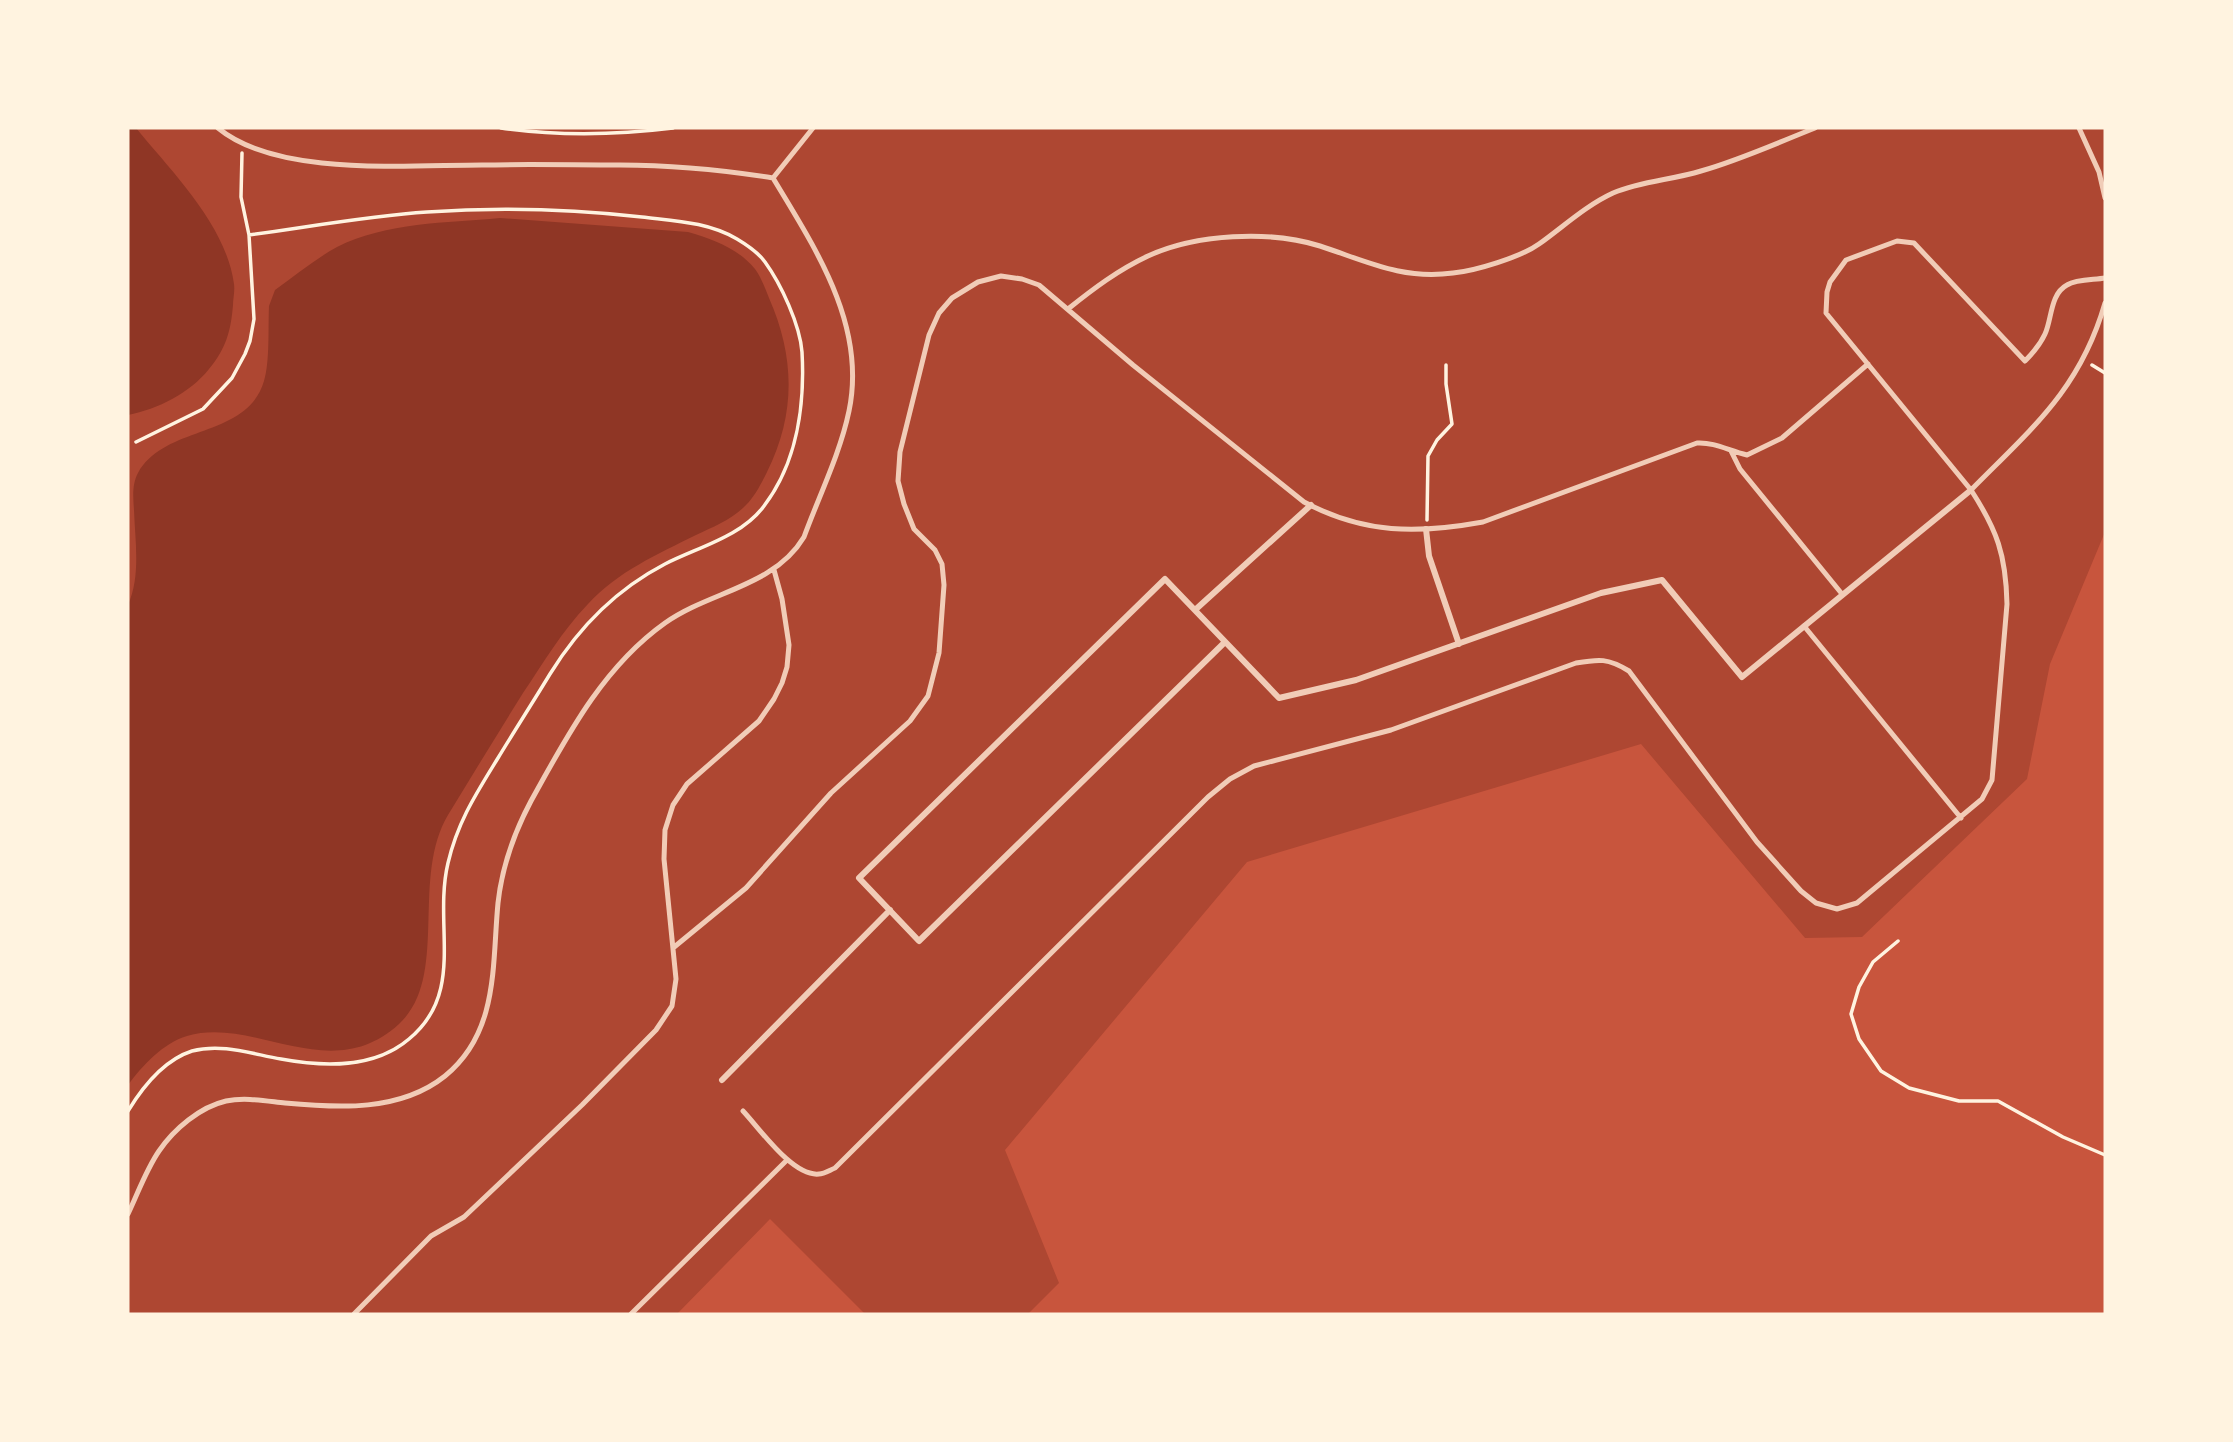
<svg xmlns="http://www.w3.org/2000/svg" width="2233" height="1442" font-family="Manrope,sans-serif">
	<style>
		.green { fill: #ae4732 }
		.water { fill: #8f3625 }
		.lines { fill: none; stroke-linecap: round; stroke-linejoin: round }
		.path { stroke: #fff3e0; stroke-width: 3.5 }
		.service { stroke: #f1ccb7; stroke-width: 5 }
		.pedestrian { stroke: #f1ccb7; stroke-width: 6 }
	</style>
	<rect width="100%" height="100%" fill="#c8553d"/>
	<!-- green -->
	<path class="green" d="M128 128H2105V532L2050 664 2027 779 1862 937 1805 938 1641 744 1247 862 1005 1150 1059 1283 1028 1314H865L770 1219 677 1314H128Z"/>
	<!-- water -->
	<path class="water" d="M128 128H136C172 172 226 225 234 284 235 291 233 299 233 305 231 330 226 349 209 369 190 393 158 409 128 415Z
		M500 218 688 232C712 239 738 248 755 269 761 277 765 288 769 298 795 357 796 414 767 472 761 484 755 496 746 505 733 519 713 527 696 535 658 554 617 572 588 604 562 631 544 662 523 693 498 733 473 774 448 815 410 879 450 977 399 1024 330 1087 256 1016 187 1036 163 1043 142 1066 128 1085V605C141 576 135 541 134 510 133 497 132 484 138 473 165 424 247 439 264 381 270 362 268 327 269 306L275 290C295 276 315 259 337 247 387 222 446 223 500 218Z"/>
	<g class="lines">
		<!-- path -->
		<path class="path" d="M501 128C558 136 616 135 673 128
			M2092 365 2105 373
			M136 442 203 409 232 378 245 354 250 341 254 319 249 235 241 197 242 153
			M1427 520 1428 456 1437 440 1452 424 1446 384V365
			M1898 941 1873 962 1859 987 1851 1014 1859 1039 1881 1071 1909 1088 1959 1101H1998L2063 1137 2105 1155
			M128 1111C142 1088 164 1060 192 1051 222 1043 252 1054 281 1059 324 1067 374 1069 409 1039 466 992 433 926 448 863 458 821 476 794 498 758 515 730 533 702 550 674 579 627 615 590 665 564 698 547 741 537 764 506 797 463 805 405 802 352 800 325 781 284 765 262 758 252 747 245 737 239 708 222 675 221 642 217 570 209 499 207 427 212 368 216 308 227 249 235"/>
		<!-- service -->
		<path class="service" d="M218 128C277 177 408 165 482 165 528 164 574 165 620 165 671 165 723 170 773 178
			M2079 128 2099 172 2105 198
			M773 178 813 128
			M1068 309C1093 289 1118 270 1148 256 1196 234 1269 230 1320 246 1366 261 1402 280 1453 273 1475 271 1521 257 1539 244 1563 227 1585 206 1613 193 1641 181 1672 180 1701 171 1740 160 1777 143 1815 128
			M1731 451 1740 469 1842 594
			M1971 490C2031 429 2080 390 2105 303
			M1804 626 1961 818
			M673 948 746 888 831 793 910 721 928 696 939 653 944 585 942 564 935 550 914 529 904 504 898 481 900 452 929 335 939 313 952 298 978 282 1001 276 1022 279 1039 285 1133 365 1304 502C1364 534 1417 534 1483 522L1697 443C1715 442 1729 451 1747 455L1782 438 1868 364
			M743 1111C760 1129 793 1177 819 1174 824 1174 830 1170 835 1168L1208 797 1230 779 1254 766 1391 730 1576 663C1599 659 1608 658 1629 671L1757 842 1801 891 1816 903 1837 909 1857 903 1982 799 1992 780 2007 604C2006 555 1997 530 1971 490L1826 313 1827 292 1830 282 1846 260 1897 241 1914 243 2025 361C2033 353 2040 345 2045 334 2052 319 2050 294 2067 285 2077 279 2094 280 2105 278
			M128 1214C138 1193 146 1170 159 1151 174 1129 200 1107 226 1101 245 1097 266 1101 285 1103 338 1108 400 1112 445 1076 499 1032 492 965 498 903 502 867 514 833 531 801 567 736 603 667 665 623 710 591 774 587 804 537 819 496 840 454 849 411 867 325 815 248 773 178
			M354 1314 431 1236 464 1217 582 1105 656 1030 672 1006 676 979 664 859 665 830 673 805 687 784 759 721 774 699 782 683 787 667 789 645 782 599 774 570
			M631 1314 787 1160"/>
		<!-- pedestrian -->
		<path class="pedestrian" d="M1426 529 1429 556 1459 644
			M1195 610 1311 505
			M1225 642 919 941 859 878 1165 579 1279 698 1356 680 1601 593 1662 580 1742 677 1971 490
			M722 1080 890 910"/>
	</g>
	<!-- border -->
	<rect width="2233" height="1442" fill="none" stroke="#fff3e0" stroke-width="259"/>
</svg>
